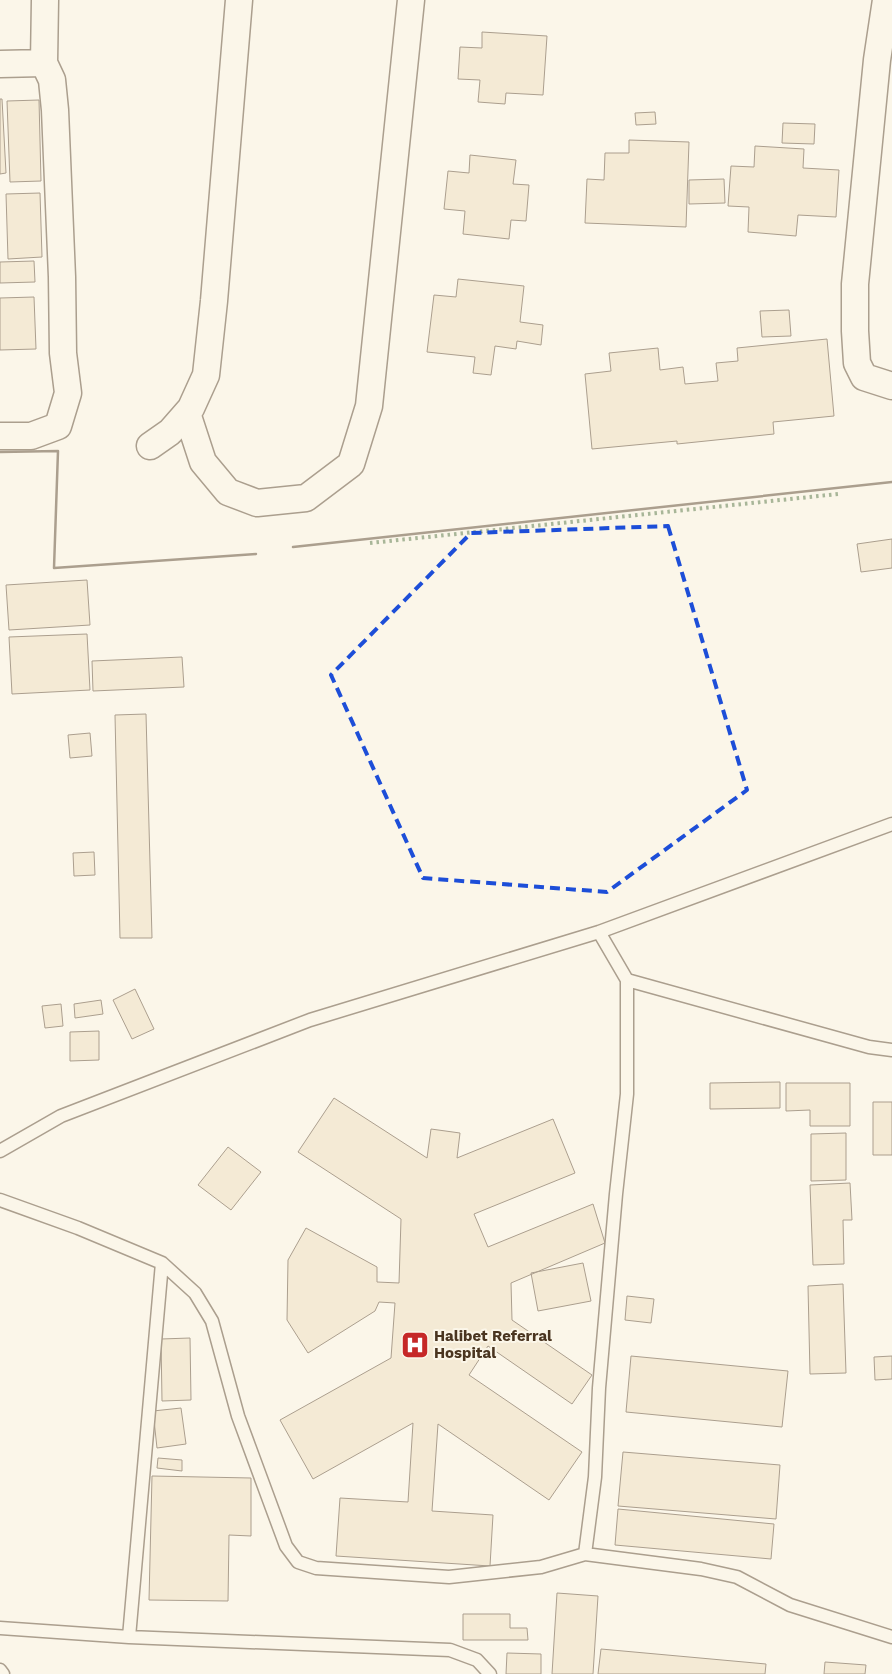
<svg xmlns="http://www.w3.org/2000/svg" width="892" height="1674" font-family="'Work Sans',sans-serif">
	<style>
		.building { fill: #ecdcbc; stroke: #4a3520 }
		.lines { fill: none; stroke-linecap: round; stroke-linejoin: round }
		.service-casing { stroke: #4a3520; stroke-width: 15 }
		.minor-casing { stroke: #4a3520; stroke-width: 29 }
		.service { stroke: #fbf6e9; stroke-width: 12 }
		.minor { stroke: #fbf6e9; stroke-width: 26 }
		.hedge { stroke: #436837; stroke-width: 4; stroke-dasharray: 2.5 4; stroke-linecap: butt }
		.wall { stroke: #4a3520; stroke-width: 2.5 }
		.marked { fill: none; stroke: #1d4ed8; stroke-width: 4; stroke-dasharray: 10 6; stroke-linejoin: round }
		.labels { text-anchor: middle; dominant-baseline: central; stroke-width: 4; stroke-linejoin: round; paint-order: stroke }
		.poi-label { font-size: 15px; font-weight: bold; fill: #4a3520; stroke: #fbf6e9; text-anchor: start }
	</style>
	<rect width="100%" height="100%" fill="#fbf6e9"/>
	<!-- building -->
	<path class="building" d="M482 32 547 36 543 95 506 93 505 104 478 102 480 80 458 79 460 47 482 48Z
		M0 99H2L6 173 0 174Z
		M39 100 41 181 10 182 7 101Z
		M655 112 656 124 636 125 635 113Z
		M783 123 815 124 814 144 782 143Z
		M629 140 689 142 686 227 585 223 587 179 604 180 605 153H629Z
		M755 146 804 149 803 168 839 170 836 217 798 215 796 236 748 232 749 207 728 206 731 166 754 167Z
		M470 155 516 160 513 184 529 185 526 221 511 220 509 239 463 234 465 211 444 209 448 171 469 173Z
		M724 179 725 203 689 204V180Z
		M40 193 42 257 8 259 6 194Z
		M34 261 35 282 0 283V262Z
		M458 279 524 286 520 322 543 325 541 345 517 341 516 349 495 346 491 375 473 373 475 357 427 352 434 295 456 297Z
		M34 297 36 349 0 350V298Z
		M789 310 791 336 762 337 760 311Z
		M827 339 834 416 773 422 774 434 677 444V441L592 449 585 374 611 371 609 353 658 348 660 370 683 367 685 384 718 381 716 363 738 361 737 348Z
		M892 539V568L861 572 857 544Z
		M87 580 90 625 9 630 6 585Z
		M87 634 90 690 12 694 9 637Z
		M182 657 184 687 93 691 92 661Z
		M146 714 152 938H120L115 715Z
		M90 733 92 756 70 758 68 735Z
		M94 852 95 875 74 876 73 853Z
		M135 989 154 1029 132 1039 113 1000Z
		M101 1000 103 1014 75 1018 74 1004Z
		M61 1004 63 1026 45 1028 42 1006Z
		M99 1031V1060L70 1061V1032Z
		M780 1082V1108L710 1109V1083Z
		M786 1083H850V1126H810V1110L786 1111Z
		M334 1098 427 1158 431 1129 460 1133 457 1158 553 1119 575 1173 474 1214 488 1247 593 1204 605 1243 511 1283 512 1320 592 1375 572 1404 488 1346 469 1375 582 1452 549 1500 438 1424 432 1511 493 1515 490 1566 336 1556 340 1498 408 1502 413 1423 313 1479 280 1420 391 1358 395 1303 379 1302 375 1311 308 1353 287 1320 288 1260 306 1228 377 1267V1282L399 1283 401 1219 298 1152Z
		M873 1102H892V1155H873Z
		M846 1133V1180L811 1181V1134Z
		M228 1147 261 1172 231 1210 198 1185Z
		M850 1183 852 1220H843L844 1264 813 1265 810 1185Z
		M583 1263 591 1301 538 1311 531 1273Z
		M843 1284 846 1373 810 1374 808 1286Z
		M627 1296 654 1299 651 1323 625 1320Z
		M190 1338 191 1400 162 1401 161 1339Z
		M631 1356 788 1371 782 1427 626 1412Z
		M892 1356V1379L875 1380 874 1357Z
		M181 1408 186 1444 157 1448 153 1411Z
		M623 1452 780 1465 776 1519 618 1506Z
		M158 1458 182 1460V1471L157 1468Z
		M152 1476 251 1478V1536L229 1535 228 1601 149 1600Z
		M618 1509 774 1524 771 1559 615 1545Z
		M557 1593 598 1596 593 1674H552Z
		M463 1614H510V1628H527L528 1640H463Z
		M601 1649 766 1664 765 1674H598Z
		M507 1653 541 1654V1674H506Z
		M825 1662 866 1665 865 1674H824Z"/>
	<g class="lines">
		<!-- service casing -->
		<g class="service-casing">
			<path id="service" d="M599 932 627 980
				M0 1151 61 1116 310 1020 599 932 892 824
				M0 1200 78 1228 162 1263 195 1293 212 1321 238 1416 286 1546 298 1562 316 1568 449 1577 541 1567 585 1554 595 1477 599 1388 616 1194 627 1094V980L869 1047 892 1050
				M585 1554 701 1569 737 1577 790 1605 892 1637
				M0 1628 129 1637 450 1650 477 1660 490 1674
				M129 1637 162 1263
				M0 1670 3 1674"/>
		</g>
		<!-- minor casing -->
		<g class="minor-casing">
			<path id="minor" d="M886 0 877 60 855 284V331L857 363 864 377 892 386
				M0 64 44 63 45 0
				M187 413 203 462 228 492 257 503 306 498 351 464 369 406 411 0
				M0 436H31L58 426 68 393 63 353 62 277 55 110 52 80 44 63
				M150 446 170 432 191 408 206 375 214 301 239 0"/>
		</g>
		<!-- service -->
		<use href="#service" class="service"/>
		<!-- minor -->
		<use href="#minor" class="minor"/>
		<!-- hedge -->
		<path class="hedge" d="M370 543 838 494"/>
		<!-- wall -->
		<path class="wall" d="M0 452 58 451 54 568 256 554
			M293 547 892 482"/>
	</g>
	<!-- marked area -->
	<path d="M0 0H892V1674H0ZM668 526 747 790 607 892 423 878 331 675 471 533Z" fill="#fbf6e9" fill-opacity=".55" fill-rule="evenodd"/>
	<path class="marked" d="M668 526 747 790 607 892 423 878 331 675 471 533Z"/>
	<!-- icons -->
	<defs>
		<g id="hospital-square" transform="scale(1.4375)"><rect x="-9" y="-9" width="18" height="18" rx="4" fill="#c62828" stroke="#fbf6e9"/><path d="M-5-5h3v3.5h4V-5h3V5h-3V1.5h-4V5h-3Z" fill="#fff"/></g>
	</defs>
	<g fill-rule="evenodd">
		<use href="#hospital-square" x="415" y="1345"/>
	</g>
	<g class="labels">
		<!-- poi labels -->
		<g class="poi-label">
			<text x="434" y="1336">Halibet Referral<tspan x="434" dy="17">Hospital</tspan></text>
		</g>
	</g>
</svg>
